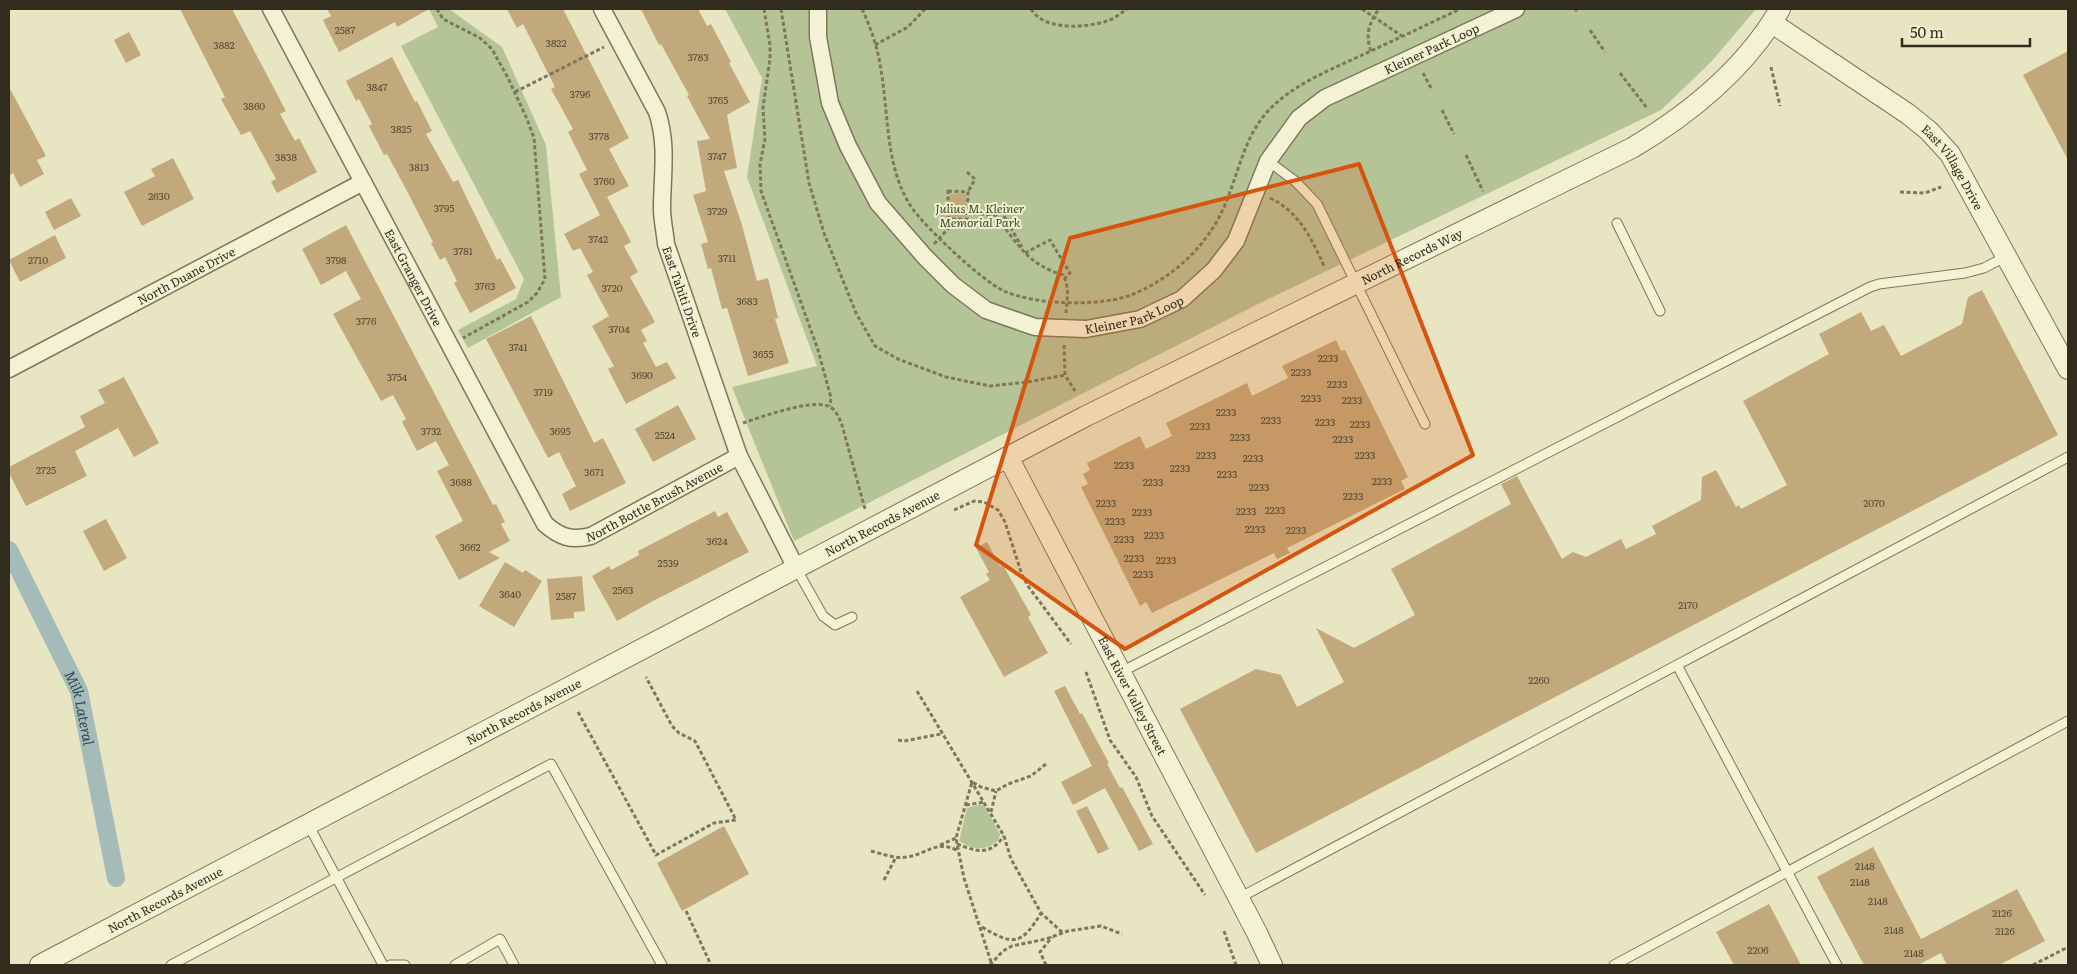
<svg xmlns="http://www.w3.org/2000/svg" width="2077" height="974" font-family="Literata,serif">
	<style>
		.green { fill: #b4c497 }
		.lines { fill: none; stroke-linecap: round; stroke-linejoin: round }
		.canal { stroke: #a4bbba; stroke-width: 18 }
		.building { fill: #c2a97c }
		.service-casing { stroke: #7f775b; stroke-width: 11 }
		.minor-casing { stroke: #7f775b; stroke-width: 19 }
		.tertiary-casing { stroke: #7f775b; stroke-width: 22 }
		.path { stroke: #7f775b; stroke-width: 3; stroke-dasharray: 4 2.5; stroke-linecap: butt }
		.service { stroke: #f4f2d4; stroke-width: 9 }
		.minor { stroke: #f4f2d4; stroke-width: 16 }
		.tertiary { stroke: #f4f2d4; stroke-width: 20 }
		.marked { fill: #d6540e; fill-opacity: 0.2; stroke: #d6540e; stroke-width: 4; stroke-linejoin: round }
		.labels { text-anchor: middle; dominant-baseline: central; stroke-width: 4; stroke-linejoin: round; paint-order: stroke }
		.number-label { font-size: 10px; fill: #554b36 }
		.street-label { font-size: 12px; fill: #312c1e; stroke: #f0efd0 }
		.park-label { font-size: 12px; font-style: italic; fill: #394b27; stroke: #f0efd0 }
		.water-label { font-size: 14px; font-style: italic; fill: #2f494f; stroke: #f0efd0 }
	</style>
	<rect width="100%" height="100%" fill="#e8e5c2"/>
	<!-- green -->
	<path class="green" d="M429 9H449L502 47 546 145 561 297 468 348 458 330 516 299 524 279 401 46 438 27Z
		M725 9H1756L1711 62 1661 110 1260 303 794 541 732 387 817 366 747 177 762 78Z
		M977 805H984L1000 834 999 839C987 851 974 851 959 841L967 808Z"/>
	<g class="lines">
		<!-- canal -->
		<path class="canal" id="s1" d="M9 550 79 691 116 878"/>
	</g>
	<!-- building -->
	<path class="building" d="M180 9H232L286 111 280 114 295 141 299 138 317 172 277 193 271 182 276 179 250 131 241 135 221 99 225 97Z
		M327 9H429L397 27 395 22 339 52 323 20 331 16Z
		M507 9H563L629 138 609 149 629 186 607 197 631 242 624 246 638 272 630 277 655 322 641 330 647 341 643 343 656 367 667 362 676 378 626 404 608 369 614 366 592 326 609 316 587 275 593 272 580 248 573 251 564 234 600 215 579 174 587 170 568 132 573 129 551 89 555 87 523 24 517 28Z
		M641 9H698L707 26 711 24 731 62 729 63 750 102 727 115 737 168 724 171 742 225 757 281 768 278 778 318 775 319 789 363 748 376 727 308 722 309 711 268 708 269 701 244 708 242 693 195 706 191 697 141 710 139 687 96 689 95 661 44 659 45Z
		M129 32 141 55 126 63 114 40Z
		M2068 51V160L2023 75Z
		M392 57 415 102 417 101 432 131 426 134 453 182 458 180 497 260 500 258 516 288 470 313 454 283 457 281 445 257 440 260 431 243 433 242 407 191 387 154 384 155 369 126 372 124 359 99 356 101 346 81Z
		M9 87 46 156 37 160 44 174 20 187 13 173 9 176Z
		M173 158 194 199 142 226 124 192 155 176 151 169Z
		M950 194H966L965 217H949Z
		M71 198 81 216 54 230 45 212Z
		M346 225 493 505 496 504 505 522 501 524 510 541 489 552 500 558 459 580 435 536 463 521 437 471 449 465 436 441 417 451 402 422 406 419 393 395 381 401 333 314 361 299 346 271 321 285 302 249Z
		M55 235 66 258 20 282 9 260Z
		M1982 290 2058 435 1256 853 1180 709 1256 669 1281 675 1297 707 1344 682 1316 628 1354 648 1415 615 1391 569 1511 504 1501 484 1517 476 1562 559 1573 552 1586 557 1621 539 1626 549 1656 534 1652 526 1701 500 1702 477 1716 470 1736 507 1739 505 1741 509 1787 485 1743 401 1829 354 1819 334 1861 312 1871 331 1884 325 1901 356 1962 324 1968 297Z
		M531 316 594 443 603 438 626 483 570 511 562 494 576 486 559 452 548 458 486 339Z
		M1336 340 1341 351 1345 350 1408 477 1401 481 1405 489 1287 548 1290 553 1277 559 1274 553 1152 613 1146 602 1140 606 1081 487 1088 484 1083 474 1090 470 1087 463 1140 436 1146 449 1172 436 1166 423 1247 383 1252 396 1288 378 1282 366Z
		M124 377 159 443 134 457 118 428 75 451 87 476 26 506 9 473V467L85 427 80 416 105 403 98 390Z
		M678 405 696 439 653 462 635 429Z
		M715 511 718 517 727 512 749 552 653 601 617 621 592 576 609 566 611 570 639 555 638 551Z
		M106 519 127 558 104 571 83 531Z
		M987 542 1000 566 1003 565 1031 615 1028 617 1048 653 1004 677 960 597 990 580 986 574 989 572 976 548Z
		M505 562 523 573 525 570 542 581 514 627 479 606Z
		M582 576 585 611 574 612V618L551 620 547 579Z
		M1065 686 1080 714 1082 713 1109 763 1107 764 1120 788 1122 787 1153 844 1139 851 1105 788 1073 805 1061 782 1092 766 1054 691Z
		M1087 806 1109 849 1098 854 1076 811Z
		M724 826 749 874 682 911 657 863Z
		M1873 847 1921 939 2017 889 2045 941 1999 965H1947L1941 953 1918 965H1864L1817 877Z
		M1769 904 1801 965H1734L1716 932Z"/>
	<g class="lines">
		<!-- service casing -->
		<g class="service-casing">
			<path id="service" d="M1268 161 1295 181 1317 204 1425 424
				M1617 223 1660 311
				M796 568 823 616 835 625 852 617
				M1677 665 1837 965
				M1121 672 1870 287 1879 284 1965 273 1984 268 2005 257
				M308 824 383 965
				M1239 898 2068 457
				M171 965 551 764 662 965
				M390 965H405
				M455 965 500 939 514 965
				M1614 965 2068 721"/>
		</g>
		<!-- minor casing -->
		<g class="minor-casing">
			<g id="minor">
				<path id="s2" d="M271 9 545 524C560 537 571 541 591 536L739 456"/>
				<path id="s3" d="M602 9 657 112C668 144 662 176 662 209 662 220 665 232 666 244L739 456 796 568"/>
				<path id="s4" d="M818 9V37L830 103 848 146 878 203 925 257 953 285 986 310 1035 327 1086 329 1140 319 1182 299 1214 270 1236 241 1268 161 1299 118 1325 98 1516 9"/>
				<path id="s5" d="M9 369 363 182"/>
			</g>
		</g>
		<!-- tertiary casing -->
		<g class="tertiary-casing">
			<g id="tertiary">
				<path id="s6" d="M1772 23 1908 114 1929 131 1950 154 2068 369"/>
				<path id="s7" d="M1008 457 1257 933 1272 965"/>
				<path id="s8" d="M40 965 1086 416 1632 148C1691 113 1745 69 1780 9"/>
			</g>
		</g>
		<!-- path -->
		<path class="path" d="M437 9 443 19 480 38 492 49 508 78 527 119 534 138 545 279 537 293 528 302 463 338
			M764 9 770 45V58L763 108 765 139 760 164 761 191 818 350 831 398 830 406
			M781 9 809 183 824 233 856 313 875 346 898 359 946 377 990 386 1028 382 1065 375
			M862 9C871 28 878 49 881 70 889 116 885 168 912 208 927 229 981 280 1004 291 1036 305 1098 307 1131 295 1162 283 1194 258 1212 229 1237 193 1238 142 1269 110 1294 84 1328 71 1360 56 1393 41 1426 25 1460 9
			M1031 9C1044 31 1086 28 1107 21 1114 19 1121 13 1127 9
			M1362 9 1402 36
			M1575 9 1577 11
			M1590 30 1605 52
			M875 45 908 27 925 9
			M1371 51C1365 35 1369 22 1379 9
			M1771 67 1780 106
			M1423 73 1431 88
			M1620 73 1647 108
			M515 92 604 47
			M1442 110 1454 134
			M1466 155 1483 191
			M967 172 975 179 968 192
			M948 191 968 192 967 219H948Z
			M1900 192 1925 193 1941 187
			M1270 198C1300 212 1312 240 1325 268
			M967 213 995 215C1017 242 1026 264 1063 275 1070 287 1067 300 1066 313
			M995 215 1001 211 1022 247
			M934 244 957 219
			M1025 253 1050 240 1070 273 1065 278
			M1064 345 1065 375 1075 391
			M743 423C761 417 811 399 828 406 836 409 839 418 842 425L865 509
			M954 510 974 501 984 502 998 510 1005 522 1022 575 1028 586 1071 644
			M1086 672 1110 740 1136 777 1152 816 1205 895
			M917 691 1004 836 1011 859 1041 913 1063 933
			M578 712 656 855 714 823 736 820 695 741 679 733 672 726 646 677
			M898 740 904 741 941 734
			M966 805 985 802
			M991 812 996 791
			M957 844C978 852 989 856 1004 836
			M940 845 956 838
			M871 851C883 854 895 859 907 857 928 854 934 840 957 850
			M884 880 896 857
			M686 911 711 965
			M982 927C1013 946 1022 945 1041 913
			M1224 931 1236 965
			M991 962 964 878 957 844 956 838 972 782 981 787 996 791 1008 784 1031 776 1046 764
			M990 965 1003 951 1012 946 1046 939 1068 931 1101 926 1122 934
			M1046 965 1040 952 1052 937
			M2033 965 2068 947"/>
		<!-- service -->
		<use href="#service" class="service"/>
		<!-- minor -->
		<use href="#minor" class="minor"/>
		<!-- tertiary -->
		<use href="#tertiary" class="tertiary"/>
	</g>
	<!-- marked area -->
	<path class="marked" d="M1359 164 1473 455 1125 649 976 545 1070 238Z"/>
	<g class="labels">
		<!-- number labels -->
		<g class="number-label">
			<text x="345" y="29">2587</text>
			<text x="556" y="42">3822</text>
			<text x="224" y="44">3882</text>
			<text x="698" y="56">3783</text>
			<text x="377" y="86">3847</text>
			<text x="580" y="93">3796</text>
			<text x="718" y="99">3765</text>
			<text x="254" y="105">3860</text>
			<text x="401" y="128">3825</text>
			<text x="599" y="135">3778</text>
			<text x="717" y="155">3747</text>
			<text x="286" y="156">3838</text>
			<text x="419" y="166">3813</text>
			<text x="604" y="180">3760</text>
			<text x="159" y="195">2630</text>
			<text x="444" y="207">3795</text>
			<text x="717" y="210">3729</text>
			<text x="598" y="238">3742</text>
			<text x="463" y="250">3781</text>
			<text x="727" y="257">3711</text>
			<text x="38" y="259">2710</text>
			<text x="336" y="259">3798</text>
			<text x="485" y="285">3763</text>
			<text x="612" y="287">3720</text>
			<text x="747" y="300">3683</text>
			<text x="366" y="320">3776</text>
			<text x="619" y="328">3704</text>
			<text x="518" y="346">3741</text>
			<text x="763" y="353">3655</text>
			<text x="1328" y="357">2233</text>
			<text x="1301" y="371">2233</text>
			<text x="642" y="374">3690</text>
			<text x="397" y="376">3754</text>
			<text x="1337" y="383">2233</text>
			<text x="543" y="391">3719</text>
			<text x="1311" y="397">2233</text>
			<text x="1352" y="399">2233</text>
			<text x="1226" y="411">2233</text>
			<text x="1271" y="419">2233</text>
			<text x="1325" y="421">2233</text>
			<text x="1360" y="423">2233</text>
			<text x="1200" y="425">2233</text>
			<text x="431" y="430">3732</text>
			<text x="560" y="430">3695</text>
			<text x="665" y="434">2524</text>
			<text x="1240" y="436">2233</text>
			<text x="1343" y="438">2233</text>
			<text x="1206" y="454">2233</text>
			<text x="1365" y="454">2233</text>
			<text x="1253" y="457">2233</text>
			<text x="1124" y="464">2233</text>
			<text x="1180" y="467">2233</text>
			<text x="46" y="469">2725</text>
			<text x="594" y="471">3671</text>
			<text x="1227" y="473">2233</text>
			<text x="1382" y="480">2233</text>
			<text x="461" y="481">3688</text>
			<text x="1153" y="481">2233</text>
			<text x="1259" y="486">2233</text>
			<text x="1353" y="495">2233</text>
			<text x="1106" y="502">2233</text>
			<text x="1874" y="502">2070</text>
			<text x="1275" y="509">2233</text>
			<text x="1246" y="510">2233</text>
			<text x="1142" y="511">2233</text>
			<text x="1115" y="520">2233</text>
			<text x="1255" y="528">2233</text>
			<text x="1296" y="529">2233</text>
			<text x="1154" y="534">2233</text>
			<text x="1124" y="538">2233</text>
			<text x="717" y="540">3624</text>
			<text x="470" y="546">3662</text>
			<text x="1134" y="557">2233</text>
			<text x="1166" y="559">2233</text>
			<text x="668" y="562">2539</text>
			<text x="1143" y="573">2233</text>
			<text x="623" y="589">2563</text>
			<text x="510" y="593">3640</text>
			<text x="566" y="595">2587</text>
			<text x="1688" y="604">2170</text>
			<text x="1539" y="679">2260</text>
			<text x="1865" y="865">2148</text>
			<text x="1860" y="881">2148</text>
			<text x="1878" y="900">2148</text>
			<text x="2002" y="912">2126</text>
			<text x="1894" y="929">2148</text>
			<text x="2005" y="930">2126</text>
			<text x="1758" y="949">2206</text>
			<text x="1914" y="952">2148</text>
		</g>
		<!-- street labels -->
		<g class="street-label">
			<text stroke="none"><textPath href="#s4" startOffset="932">Kleiner Park Loop</textPath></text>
			<text stroke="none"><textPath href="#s6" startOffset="234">East Village Drive</textPath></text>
			<text stroke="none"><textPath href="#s8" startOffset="1544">North Records Way</textPath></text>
			<text stroke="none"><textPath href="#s5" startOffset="200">North Duane Drive</textPath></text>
			<text stroke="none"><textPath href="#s2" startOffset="304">East Granger Drive</textPath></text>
			<text stroke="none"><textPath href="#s3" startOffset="300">East Tahiti Drive</textPath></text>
			<text stroke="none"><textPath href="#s4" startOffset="512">Kleiner Park Loop</textPath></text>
			<text stroke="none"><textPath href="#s2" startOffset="705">North Bottle Brush Avenue</textPath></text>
			<text stroke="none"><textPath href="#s8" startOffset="951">North Records Avenue</textPath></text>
			<text stroke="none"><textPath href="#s7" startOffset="269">East River Valley Street</textPath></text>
			<text stroke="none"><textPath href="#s8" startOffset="546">North Records Avenue</textPath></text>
			<text stroke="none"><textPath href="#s8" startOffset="141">North Records Avenue</textPath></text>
		</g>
		<!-- park labels -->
		<g class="park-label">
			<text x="980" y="208">Julius M. Kleiner<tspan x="980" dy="14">Memorial Park</tspan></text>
		</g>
		<!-- water labels -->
		<g class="water-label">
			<text stroke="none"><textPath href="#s1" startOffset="174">Milk Lateral</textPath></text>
		</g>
	</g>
	<!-- border -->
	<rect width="2077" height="974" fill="none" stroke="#312c1e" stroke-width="20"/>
	<!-- scale -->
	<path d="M1902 38v8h128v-8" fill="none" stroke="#312c1e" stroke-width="2.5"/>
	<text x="1910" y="38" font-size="15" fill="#312c1e" stroke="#f0efd0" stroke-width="4" paint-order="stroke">50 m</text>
</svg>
